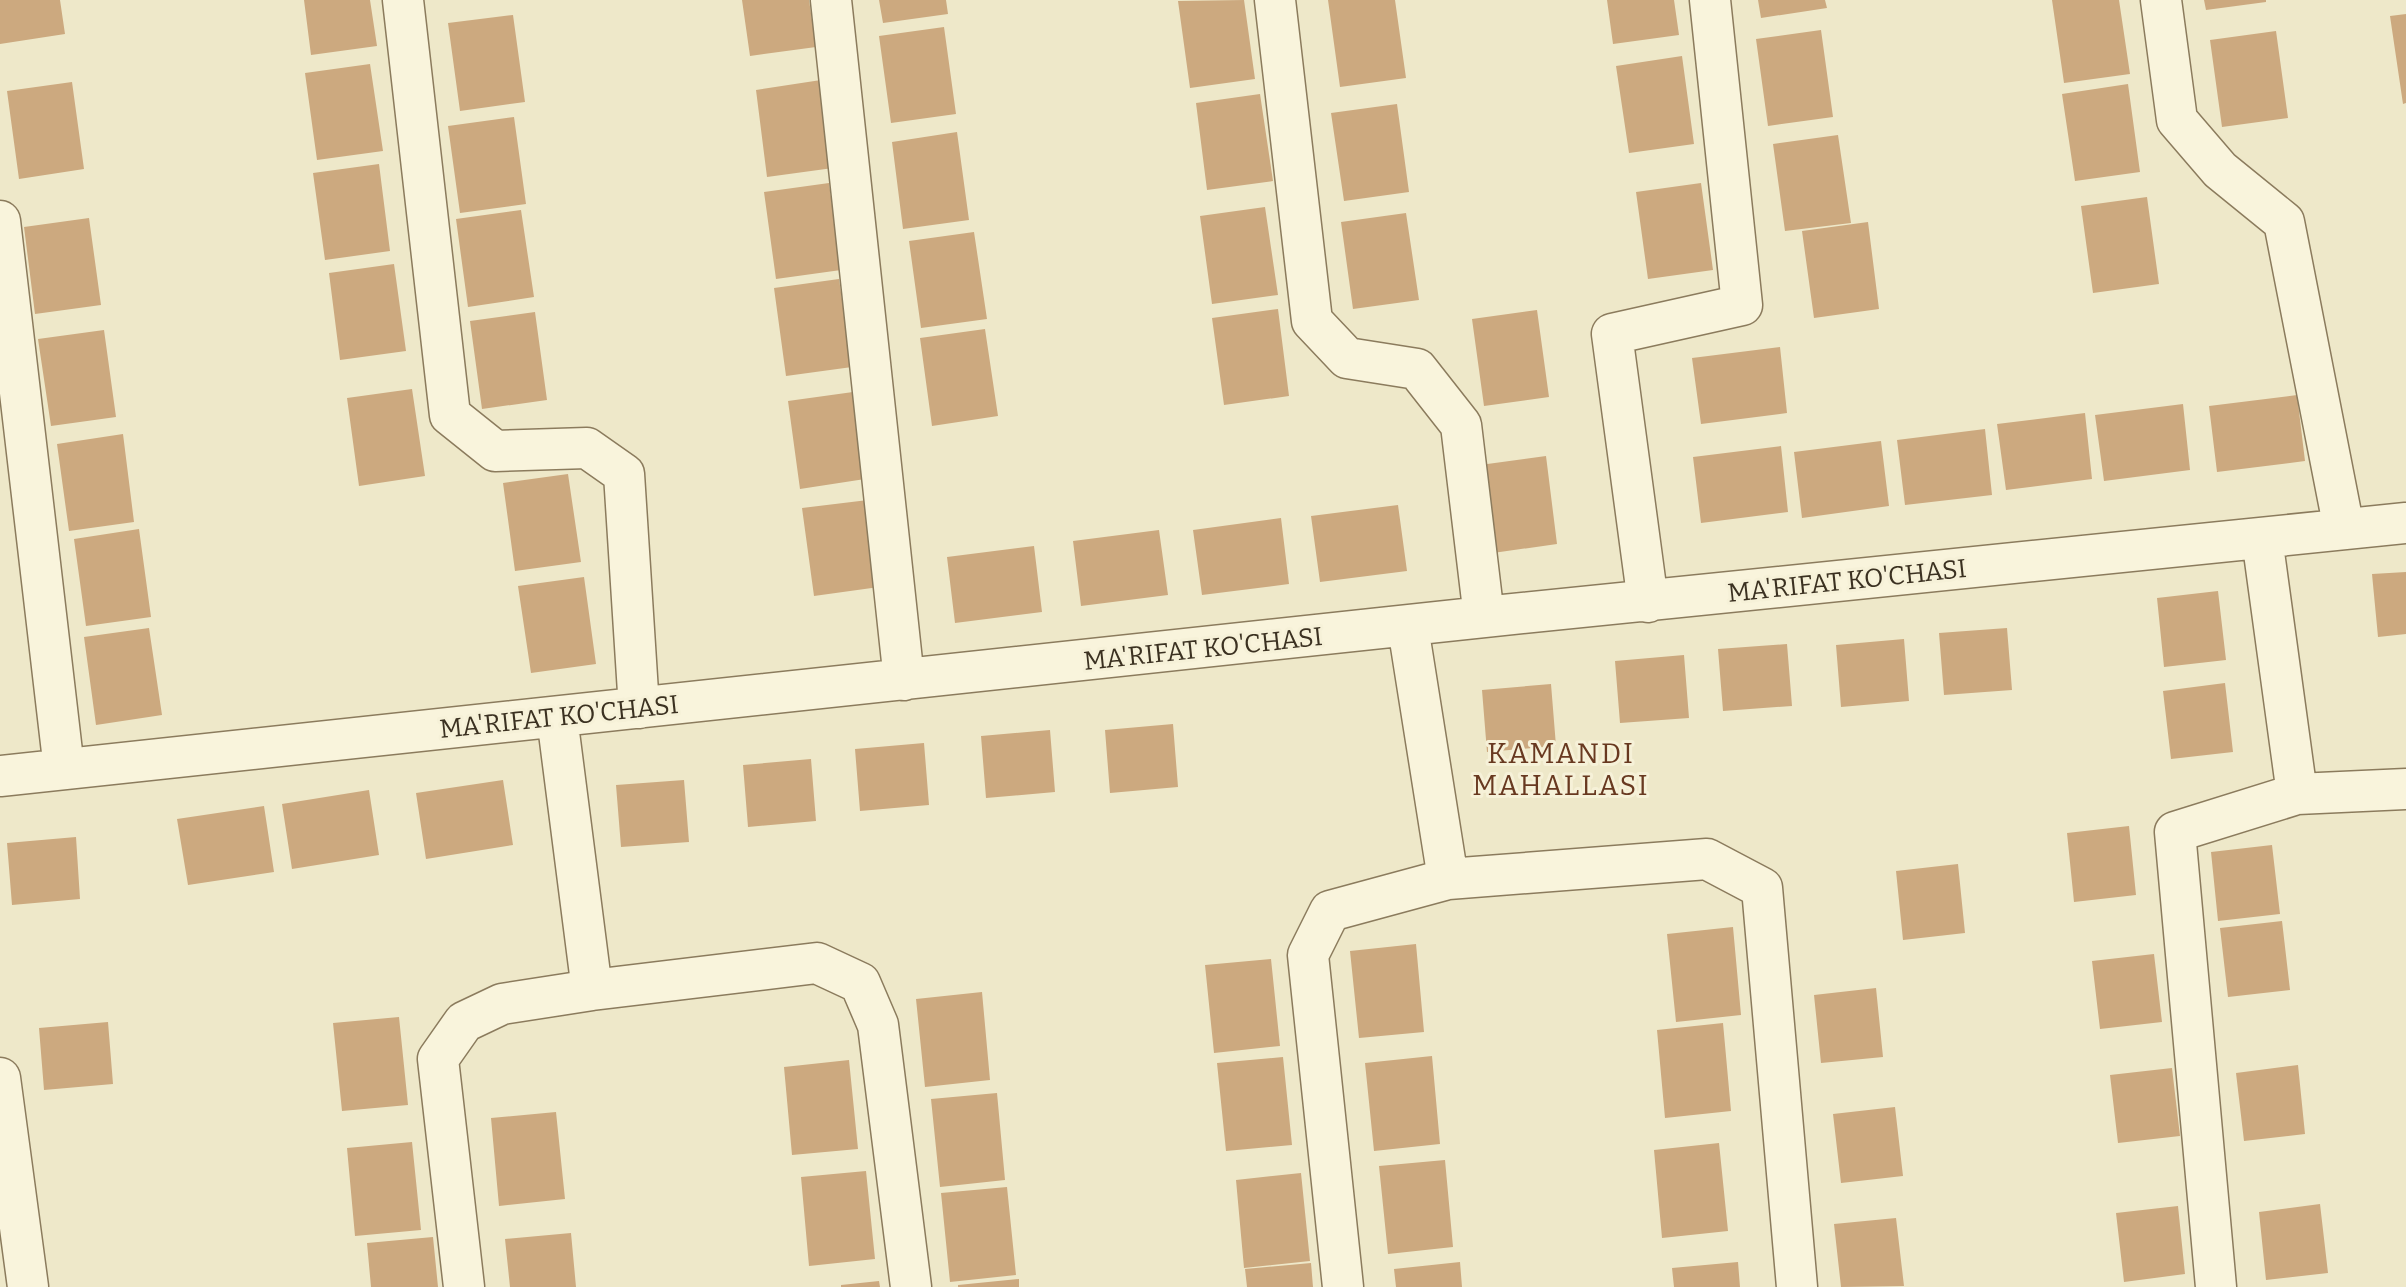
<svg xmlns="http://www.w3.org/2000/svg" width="2406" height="1287" font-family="Bitter,serif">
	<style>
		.building { fill: #cca97f }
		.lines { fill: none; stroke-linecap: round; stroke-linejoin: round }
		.minor-casing { stroke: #8b7b5d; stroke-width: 43 }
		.minor { stroke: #f9f4dc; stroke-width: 40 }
		.labels { text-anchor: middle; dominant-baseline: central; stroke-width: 6; stroke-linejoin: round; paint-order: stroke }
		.street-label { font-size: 26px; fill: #3b3121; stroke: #f6f1d8 }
		.neighbourhood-label { font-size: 28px; letter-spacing: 2px; fill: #683920; stroke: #f6f1d8 }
	</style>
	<rect width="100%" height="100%" fill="#eee8c9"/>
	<!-- building -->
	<path class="building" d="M0 0H60L65 34 0 44Z
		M304 0H370L377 46 311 55Z
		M742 0H809L816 47 750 56Z
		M879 0H946L948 14 883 23Z
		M1244 0 1255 79 1190 88 1178 1Z
		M1328 0H1395L1406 78 1340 87Z
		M1607 0H1674L1679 35 1613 44Z
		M1758 0H1825L1827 8 1761 18Z
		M2052 0H2119L2130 74 2064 83Z
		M2204 0H2266V2L2206 10Z
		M2406 14V103L2403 104 2390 16Z
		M513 15 525 102 460 111 448 23Z
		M944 27 956 114 891 123 879 36Z
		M1821 30 1833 117 1768 126 1756 39Z
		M2276 31 2288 118 2222 127 2210 40Z
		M1682 56 1694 144 1629 153 1616 66Z
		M370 64 383 151 317 160 305 73Z
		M821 80 833 168 767 177 756 90Z
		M72 82 84 169 19 179 7 91Z
		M2128 84 2140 172 2075 181 2062 94Z
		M1260 94 1273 181 1207 190 1196 103Z
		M1397 104 1409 192 1344 201 1331 113Z
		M514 117 526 204 460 213 448 126Z
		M957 132 969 220 903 229 892 142Z
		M1838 135 1851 223 1785 231 1773 144Z
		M379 164 390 251 325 260 313 173Z
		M829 183 841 270 776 279 764 192Z
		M1701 183 1713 270 1648 279 1636 192Z
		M2147 197 2159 284 2093 293 2081 206Z
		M1265 207 1278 295 1212 304 1200 216Z
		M521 210 534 297 468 307 456 219Z
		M1406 213 1419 300 1353 309 1341 222Z
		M89 218 101 305 35 314 24 227Z
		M1868 222 1879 309 1814 318 1802 231Z
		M974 232 987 319 921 328 909 241Z
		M394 264 406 351 340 360 329 273Z
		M839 279 852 367 786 376 774 288Z
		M1278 309 1289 396 1224 405 1212 318Z
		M1537 310 1549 397 1484 406 1472 319Z
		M535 312 547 400 482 409 470 321Z
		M985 329 998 416 932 426 920 338Z
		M104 330 116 417 51 426 38 339Z
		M1780 347 1787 413 1701 424 1692 358Z
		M412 389 425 476 359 486 347 398Z
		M853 392 865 479 800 489 788 401Z
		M2297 395 2305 461 2217 472 2209 406Z
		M2183 404 2190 470 2104 481 2095 415Z
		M2085 413 2092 479 2006 490 1997 424Z
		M1985 429 1992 495 1905 505 1897 440Z
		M123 434 134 522 69 531 57 444Z
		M1881 441 1889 506 1802 518 1794 452Z
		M1781 446 1788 512 1701 523 1693 457Z
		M1546 456 1557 544 1493 553 1480 465Z
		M568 474 581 562 515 571 503 483Z
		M868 500 879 587 814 596 802 508Z
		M1398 505 1407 571 1320 582 1311 516Z
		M1281 518 1289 584 1202 595 1193 530Z
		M139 529 151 617 86 626 74 539Z
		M1159 530 1168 595 1081 606 1073 541Z
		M1034 546 1042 612 955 623 947 557Z
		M2406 572V634L2378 637 2372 574Z
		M584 577 596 664 531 673 518 586Z
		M2218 591 2226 660 2164 667 2157 598Z
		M149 628 162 715 96 725 84 637Z
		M2007 628 2012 690 1944 695 1939 633Z
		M1904 639 1909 701 1841 707 1836 645Z
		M1787 644 1792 706 1723 711 1718 649Z
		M1684 655 1689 718 1620 723 1615 661Z
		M2225 683 2233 752 2171 759 2163 691Z
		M1551 684 1556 746 1487 752 1482 690Z
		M1173 724 1178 787 1110 793 1105 730Z
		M1050 730 1055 792 986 798 981 736Z
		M924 743 929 805 860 811 855 749Z
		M811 759 816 821 748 827 743 765Z
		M503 780 513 845 426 859 416 793Z
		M684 780 689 842 621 847 616 785Z
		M369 790 379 855 292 869 282 804Z
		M264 806 274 872 188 885 177 819Z
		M2129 826 2136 895 2074 902 2067 833Z
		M76 837 80 899 12 905 7 843Z
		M2272 845 2280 914 2218 921 2211 852Z
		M1958 864 1965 933 1903 940 1896 871Z
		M2282 921 2290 990 2228 997 2220 928Z
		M1733 927 1741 1015 1676 1022 1667 934Z
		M1416 944 1424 1032 1359 1038 1350 951Z
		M2154 954 2162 1022 2100 1029 2092 961Z
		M1271 959 1280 1046 1214 1053 1205 965Z
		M1876 988 1883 1057 1821 1063 1814 995Z
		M982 992 990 1080 925 1087 916 999Z
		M399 1017 408 1105 342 1111 333 1023Z
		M108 1022 113 1084 44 1090 39 1028Z
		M1723 1023 1731 1111 1665 1118 1657 1030Z
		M1432 1056 1440 1144 1374 1151 1365 1063Z
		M1283 1057 1292 1145 1226 1151 1217 1063Z
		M849 1060 858 1149 792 1155 784 1067Z
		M2298 1065 2305 1134 2244 1141 2236 1073Z
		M2172 1068 2180 1136 2118 1143 2110 1075Z
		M997 1093 1005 1180 940 1187 931 1099Z
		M1895 1107 1903 1176 1841 1183 1833 1114Z
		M556 1112 565 1199 499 1206 491 1118Z
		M412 1142 421 1230 355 1236 347 1148Z
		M1719 1143 1728 1231 1662 1238 1654 1150Z
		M1445 1160 1453 1247 1388 1254 1379 1166Z
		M866 1171 875 1259 809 1266 801 1177Z
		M1301 1173 1310 1261 1244 1268 1236 1180Z
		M1007 1187 1016 1275 950 1282 941 1193Z
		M2320 1204 2328 1273 2266 1280 2259 1212Z
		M2178 1206 2185 1274 2124 1282 2116 1213Z
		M1896 1218 1904 1286 1841 1287 1834 1224Z
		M571 1233 576 1287H510L505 1239Z
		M433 1237 438 1287H371L367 1243Z
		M1460 1262 1462 1287H1396L1394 1269Z
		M1738 1262 1740 1287H1674L1672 1268Z
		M1311 1263 1313 1287H1247L1245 1269Z
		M1019 1279V1287H958V1285Z
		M879 1281 880 1287H841V1285Z"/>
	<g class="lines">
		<!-- minor casing -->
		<g class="minor-casing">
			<path id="minor" d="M403 0 450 415 495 451 587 448 624 474 639 708
				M831 0 904 680
				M1275 0 1312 321 1347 358 1417 369 1461 425 1484 617
				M2161 0 2177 120 2220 170 2284 222 2344 529
				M0 221 64 769
				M2262 538 2297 794
				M1648 602 1612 334 1742 305 1710 0
				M1408 627 1448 879
				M557 717 592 990
				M0 776 1484 617 2406 523
				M0 1078 28 1287
				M464 1287 438 1059 464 1022 502 1004 592 990 817 963 860 983 878 1025 911 1287
				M1343 1287 1308 955 1330 911 1448 879 1707 859 1762 888 1797 1287
				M2216 1287 2175 832 2297 794 2406 789"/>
		</g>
		<!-- minor -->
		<use href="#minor" class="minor"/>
	</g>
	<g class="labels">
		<!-- street labels -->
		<g class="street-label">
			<text transform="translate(1847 581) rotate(-6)">MA'RIFAT KO'CHASI</text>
			<text transform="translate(1203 649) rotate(-6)">MA'RIFAT KO'CHASI</text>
			<text transform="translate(559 717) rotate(-6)">MA'RIFAT KO'CHASI</text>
		</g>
		<!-- neighbourhood labels -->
		<g class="neighbourhood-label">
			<text x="1561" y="753">KAMANDI<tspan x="1561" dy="32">MAHALLASI</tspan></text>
		</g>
	</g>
</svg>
